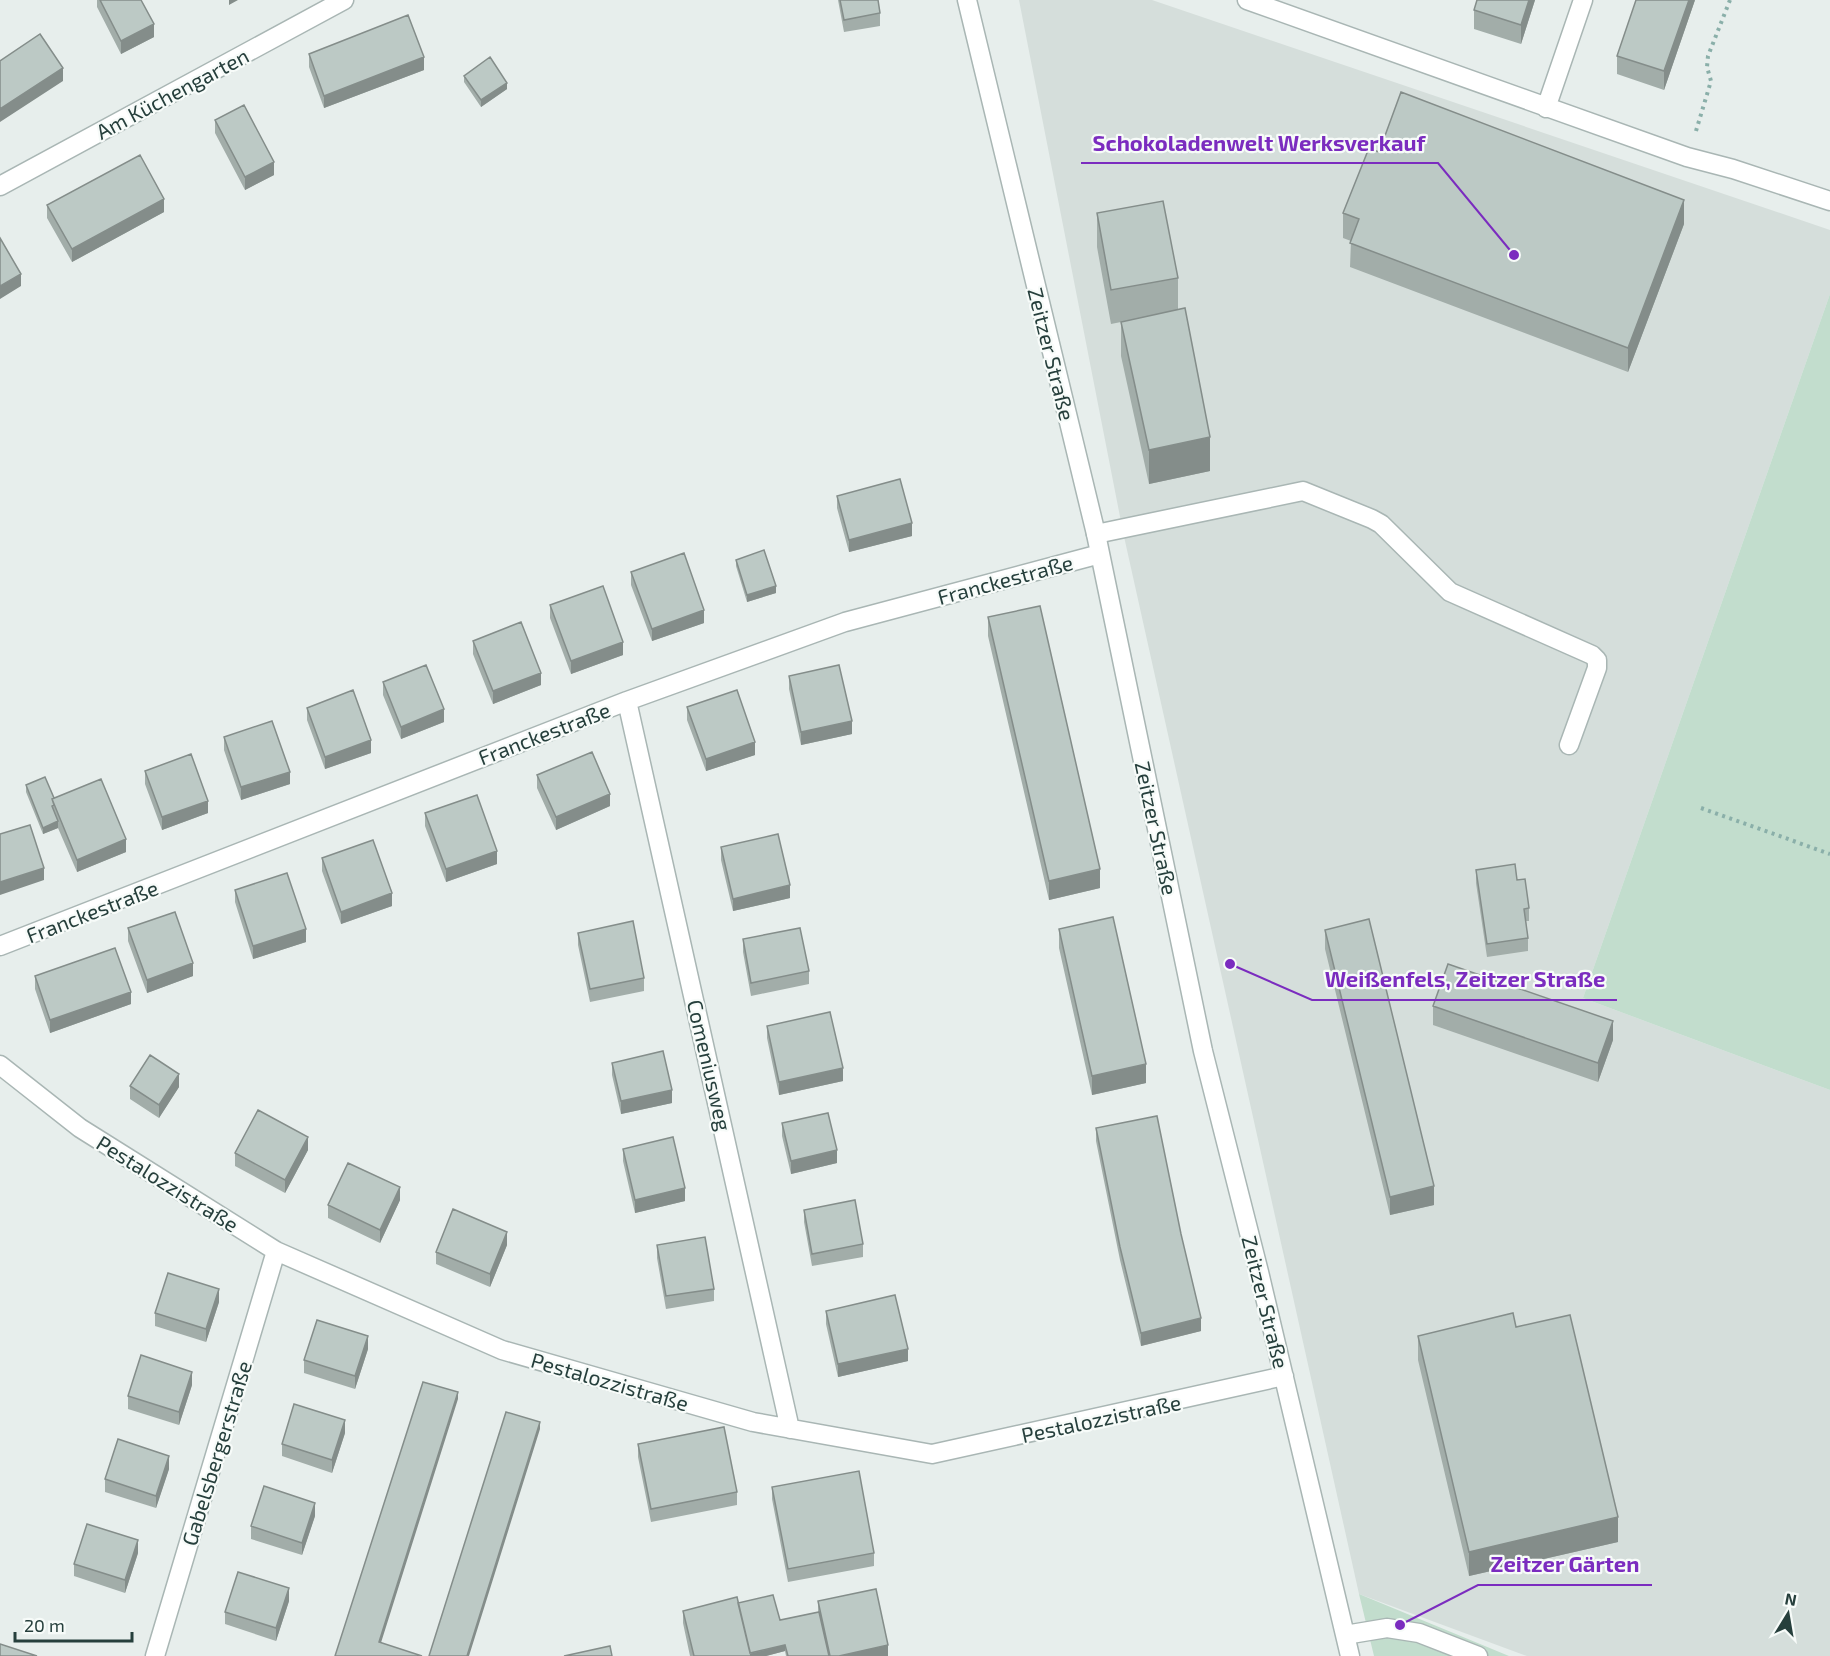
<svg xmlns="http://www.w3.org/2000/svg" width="1830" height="1656" font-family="'Exo 2',sans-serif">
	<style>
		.built { fill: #d5dedb }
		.green { fill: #c2ddcd }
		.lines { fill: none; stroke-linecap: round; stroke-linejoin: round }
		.lane-casing { stroke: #a9b6b4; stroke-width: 21 }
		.street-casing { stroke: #a9b6b4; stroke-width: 21 }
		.path { stroke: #8aafa9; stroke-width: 4; stroke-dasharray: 3 4.5; stroke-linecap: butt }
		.lane { stroke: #fff; stroke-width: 18 }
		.street { stroke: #fff; stroke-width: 18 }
		.wall { fill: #a2ada9 }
		.shaded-wall { fill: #848d8a }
		.building { fill: #bcc9c5; stroke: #848d8a; stroke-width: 1.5 }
		.labels { text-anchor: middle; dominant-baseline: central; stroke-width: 4.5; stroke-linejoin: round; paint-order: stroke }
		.street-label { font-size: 21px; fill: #263f3c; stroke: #f7fbf9 }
		.leader { fill: none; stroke: #7b2cbf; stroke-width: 2 }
		.callout-dot { fill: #7b2cbf; stroke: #f7fbf9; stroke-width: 2 }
		.callout-label { font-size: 22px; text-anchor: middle; font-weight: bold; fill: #7b2cbf; stroke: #f7fbf9; stroke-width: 4.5; stroke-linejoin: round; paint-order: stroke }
	</style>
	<rect width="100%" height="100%" fill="#e7eeec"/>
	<!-- built -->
	<path class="built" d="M1019 0H1152L1830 230V294L1583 998 1830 1090V1656H1527L1359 1594 1123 532Z"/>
	<!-- green -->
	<path class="green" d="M1830 294V1090L1583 998Z
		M1359 1594 1509 1656H1374Z"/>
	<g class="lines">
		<!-- lane casing -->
		<g class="lane-casing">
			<path id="lane" d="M1096 534 1303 491 1372 519 1381 524 1450 592 1592 655 1597 660V668L1569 745"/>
		</g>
		<!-- street casing -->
		<g class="street-casing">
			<path id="street" d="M967 0 1096 534 1203 1051 1259 1272 1350 1656
				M1247 0 1687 157 1733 169 1830 201
				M1546 108 1583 0
				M0 186 344 0
				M627 701 790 1429
				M0 946 627 701 845 622 1100 554
				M0 1065 80 1128 276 1251 502 1350 753 1422 932 1454 1284 1376
				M1345 1635 1387 1628 1419 1633 1478 1656
				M155 1656 276 1251"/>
		</g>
		<!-- path -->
		<path class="path" d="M1696 131 1711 81 1707 67 1708 56 1730 0
			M1701 808 1830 854"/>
		<!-- lane -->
		<use href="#lane" class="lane"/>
		<!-- street -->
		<use href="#street" class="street"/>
	</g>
	<!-- wall -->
	<path class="wall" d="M97 0H141L154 37 121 54 97 7Z
		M838 0H878L880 13V26L844 32Z
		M1477 0H1535L1521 44 1474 29V10Z
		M1695 0 1664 90 1617 74V56Z
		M309 54 424 70 324 108 309 67Z
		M464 76 507 89 481 107 464 82Z
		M215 120 274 175 245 190 215 133Z
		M1379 152 1684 224 1628 372 1350 267 1351 241 1343 238V213Z
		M47 205 164 212 72 262 47 218Z
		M1097 213 1178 278V310L1210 471 1149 484 1121 356V322L1111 324 1097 247Z
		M837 496 912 536 849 552 837 508Z
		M736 560 776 593 747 602 736 566Z
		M631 572 704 623 652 641 631 585Z
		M550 605 623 655 571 674 550 618Z
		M988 617 1100 888 1049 900 988 636Z
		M473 641 541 685 493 704 473 654Z
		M789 676 852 734 801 745 789 689Z
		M383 682 444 722 401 739 383 695Z
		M687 707 755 755 706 771 687 720Z
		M307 708 371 753 325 769 307 720Z
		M224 737 290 784 241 800 224 750Z
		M145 771 208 813 162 830 145 784Z
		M537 775 610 806 556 830 537 788Z
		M26 785 54 798 126 852 77 872 58 828 43 834 26 792Z
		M425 813 497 864 446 882 425 826Z
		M721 847 790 898 733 911 721 860Z
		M322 858 392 906 341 924 322 871Z
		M1476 870 1517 880 1529 908V921H1526L1528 938V951L1487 957 1476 883Z
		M235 890 306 942 253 959 235 902Z
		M128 928 193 976 147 993 128 941Z
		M1059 929 1146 1083 1092 1095 1059 948Z
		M1325 930 1434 1205 1390 1215 1325 949Z
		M578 933 644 978V991L590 1002 578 945Z
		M743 939 809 971V984L751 996 743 952Z
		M35 976 131 1004 50 1033 35 989Z
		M1433 1006 1613 1040 1598 1082 1433 1025Z
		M767 1026 843 1081 779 1095 767 1038Z
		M612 1063 672 1103 621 1114 612 1075Z
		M130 1086 179 1087 159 1118 130 1099Z
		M782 1123 837 1163 791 1174 782 1136Z
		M1096 1128 1201 1331 1141 1346 1120 1260 1096 1141Z
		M623 1149 685 1201 635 1213 623 1161Z
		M308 1150 285 1193 235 1166V1153Z
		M400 1200 380 1243 328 1218V1205Z
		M804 1210 863 1244V1257L812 1266 804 1222Z
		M507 1245 490 1287 436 1264V1252Z
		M657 1245 714 1289V1301L666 1309 657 1258Z
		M219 1302 206 1342 155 1326V1313Z
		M826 1311 908 1361 838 1377 826 1324Z
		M1418 1336 1618 1542 1469 1576 1418 1360Z
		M368 1349 355 1389 304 1373V1360Z
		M192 1385 179 1425 128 1409V1396Z
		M345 1433 332 1473 282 1456V1444Z
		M638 1444 737 1492V1505L651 1522 638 1457Z
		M169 1469 156 1508 105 1492V1479Z
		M772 1487 874 1553V1566L788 1582 772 1499Z
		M315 1516 302 1555 251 1539V1526Z
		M138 1553 125 1593 74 1576V1564Z
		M289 1601 276 1641 225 1624V1612Z
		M818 1601 888 1656H786L785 1651 766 1656H690L683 1623V1611L738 1603 780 1620 818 1612Z"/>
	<!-- shaded-wall -->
	<path class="shaded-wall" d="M229 0H238L229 5Z
		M1529 0H1535L1521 44V25Z
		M1689 0H1695L1664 90V71Z
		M154 24V37L121 54V41Z
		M424 57V70L324 108V96Z
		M63 68V81L0 122V109Z
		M507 83V89L481 107V100Z
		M274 162V175L245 190V177Z
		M164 199V212L72 262V249Z
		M1684 200V224L1628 372V348Z
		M21 274V286L0 299V286Z
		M1210 437V471L1149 484V450Z
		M912 523V536L849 552V540Z
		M776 586V593L747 602V595Z
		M704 610V623L652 641V629Z
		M623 642V655L571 674V661Z
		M541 673V685L493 704V691Z
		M444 709V722L401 739V727Z
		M852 721V734L801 745V732Z
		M371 740V753L325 769V757Z
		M755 742V755L706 771V759Z
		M290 772V784L241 800V787Z
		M610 794V806L556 830V817Z
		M208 801V813L162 830V817Z
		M58 821V828L43 834V828Z
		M126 839V852L77 872V860Z
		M497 851V864L446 882V869Z
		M44 868V880L0 895V882Z
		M1100 869V888L1049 900V881Z
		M790 885V898L733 911V899Z
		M392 893V906L341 924V912Z
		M306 929V942L253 959V946Z
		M193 963V976L147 993V980Z
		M131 992V1004L50 1033V1020Z
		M1613 1021V1040L1598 1082V1063Z
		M1146 1064V1083L1092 1095V1076Z
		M843 1068V1081L779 1095V1082Z
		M179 1074V1087L159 1118V1105Z
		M672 1090V1103L621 1114V1101Z
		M308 1137V1150L285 1193V1180Z
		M837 1150V1163L791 1174V1161Z
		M1434 1186V1205L1390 1215V1197Z
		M400 1187V1200L380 1243V1230Z
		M685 1188V1201L635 1213V1200Z
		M507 1232V1245L490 1287V1274Z
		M219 1289V1302L206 1342V1329Z
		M1201 1318V1331L1141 1346V1333Z
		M368 1336V1349L355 1389V1376Z
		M908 1349V1361L838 1377V1364Z
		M192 1372V1385L179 1425V1412Z
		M458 1392V1399L379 1649V1642Z
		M345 1420V1433L332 1473V1460Z
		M540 1422V1429L469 1656H467Z
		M169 1456V1469L156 1508V1496Z
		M315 1503V1516L302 1555V1543Z
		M1618 1517V1542L1469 1576V1552Z
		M138 1540V1553L125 1593V1580Z
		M289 1588V1601L276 1641V1628Z
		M785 1645V1651L766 1656H749V1654Z
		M888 1645V1656H839Z"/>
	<!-- building -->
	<path class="building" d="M100 0H141L154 24 121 41Z
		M840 0H878L880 13 844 20Z
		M1477 0H1529L1521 25 1474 10Z
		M1636 0H1689L1664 71 1617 56Z
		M408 15 424 57 324 96 309 54Z
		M40 34 63 68 0 109V61Z
		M490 57 507 83 481 100 464 76Z
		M1401 92 1684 200 1628 348 1350 243 1359 219 1343 213 1369 148 1379 152Z
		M244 105 274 162 245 177 215 120Z
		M140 155 164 199 72 249 47 205Z
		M1163 201 1178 278 1111 290 1097 213Z
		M0 238 21 274 0 286Z
		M1185 308 1210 437 1149 450 1121 322Z
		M900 479 912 523 849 540 837 496Z
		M764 550 776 586 747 595 736 560Z
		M684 553 704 610 652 629 631 572Z
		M603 586 623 642 571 661 550 605Z
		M1040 606 1100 869 1049 881 988 617Z
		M521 622 541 673 493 691 473 641Z
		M426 665 444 709 401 727 383 682Z
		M839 665 852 721 801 732 789 676Z
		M353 690 371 740 325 757 307 708Z
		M737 690 755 742 706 759 687 707Z
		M272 721 290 772 241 787 224 737Z
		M592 752 610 794 556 817 537 775Z
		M191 754 208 801 162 817 145 771Z
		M45 777 54 798 52 799 54 805 52 806 58 821 43 828 26 785Z
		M101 779 126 839 77 860 52 799Z
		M477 795 497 851 446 869 425 813Z
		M30 825 44 868 0 882V834Z
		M778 834 790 885 733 899 721 847Z
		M373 840 392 893 341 912 322 858Z
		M1515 864 1517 880 1525 879 1529 908 1524 909 1528 938 1487 944 1476 870Z
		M287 873 306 929 253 946 235 890Z
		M175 912 193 963 147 980 128 928Z
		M1113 917 1146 1064 1092 1076 1059 929Z
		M1369 919 1434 1186 1390 1197 1325 930Z
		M633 921 644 978 590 989 578 933Z
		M800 928 809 971 751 983 743 939Z
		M115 948 131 992 50 1020 35 976Z
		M1448 964 1613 1021 1598 1063 1433 1006Z
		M830 1012 843 1068 779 1082 767 1026Z
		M663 1051 672 1090 621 1101 612 1063Z
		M150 1055 179 1074 159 1105 130 1086Z
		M258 1110 308 1137 285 1180 235 1153Z
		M828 1113 837 1150 791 1161 782 1123Z
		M1157 1116 1181 1234 1201 1318 1141 1333 1120 1247 1096 1128Z
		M673 1137 685 1188 635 1200 623 1149Z
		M348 1163 400 1187 380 1230 328 1205Z
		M855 1200 863 1244 812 1254 804 1210Z
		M453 1209 507 1232 490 1274 436 1252Z
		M705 1237 714 1289 666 1296 657 1245Z
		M168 1273 219 1289 206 1329 155 1313Z
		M895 1295 908 1349 838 1364 826 1311Z
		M1513 1313 1516 1327 1570 1315 1618 1517 1469 1552 1418 1336Z
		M317 1320 368 1336 355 1376 304 1360Z
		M141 1355 192 1372 179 1412 128 1396Z
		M423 1382 458 1392 379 1642 422 1656H335Z
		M294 1404 345 1420 332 1460 282 1444Z
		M506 1412 540 1422 467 1656H429Z
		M724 1427 737 1492 651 1509 638 1444Z
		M118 1439 169 1456 156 1496 105 1479Z
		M859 1471 874 1553 788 1569 772 1487Z
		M264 1486 315 1503 302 1543 251 1526Z
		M87 1524 138 1540 125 1580 74 1564Z
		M238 1572 289 1588 276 1628 225 1612Z
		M876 1589 888 1645 839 1656H830L818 1601Z
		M773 1595 780 1620 819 1612 829 1656H788L785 1645 750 1653 738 1603Z
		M737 1597 751 1656H694L683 1611Z
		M0 1644 37 1656H0Z
		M610 1646 612 1656H564Z"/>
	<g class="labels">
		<!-- street labels -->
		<g class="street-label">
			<text transform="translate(172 93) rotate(-28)">Am Küchengarten</text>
			<text transform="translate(1052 354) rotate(76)">Zeitzer Straße</text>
			<text transform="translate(1005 579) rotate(-15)">Franckestraße</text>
			<text transform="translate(544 733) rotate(-21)">Franckestraße</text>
			<text transform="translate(1157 828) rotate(78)">Zeitzer Straße</text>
			<text transform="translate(92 911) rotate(-21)">Franckestraße</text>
			<text transform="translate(710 1065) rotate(77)">Comeniusweg</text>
			<text transform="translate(168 1183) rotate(32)">Pestalozzistraße</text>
			<text transform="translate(1266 1302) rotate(76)">Zeitzer Straße</text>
			<text transform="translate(610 1381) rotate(16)">Pestalozzistraße</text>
			<text transform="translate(1101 1418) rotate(-12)">Pestalozzistraße</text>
			<text transform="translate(216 1453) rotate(-73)">Gabelsbergerstraße</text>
		</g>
	</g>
	<!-- callouts -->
	<path class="leader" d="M1514 255L1438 163H1081M1230 964L1312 1000H1617M1400 1625L1478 1585H1652"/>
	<g class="callout-dot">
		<circle cx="1514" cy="255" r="6"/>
		<circle cx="1230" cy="964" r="6"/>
		<circle cx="1400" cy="1625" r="6"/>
	</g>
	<g class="callout-label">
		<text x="1259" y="151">Schokoladenwelt Werksverkauf</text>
		<text x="1465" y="987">Weißenfels, Zeitzer Straße</text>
		<text x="1565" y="1572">Zeitzer Gärten</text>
	</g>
	<!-- north arrow -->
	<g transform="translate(1788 1614) rotate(11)" stroke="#f7fbf9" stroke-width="4.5" paint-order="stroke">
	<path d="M0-4.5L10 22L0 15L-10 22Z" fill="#263f3c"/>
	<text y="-9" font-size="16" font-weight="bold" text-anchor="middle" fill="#263f3c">N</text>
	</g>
	<!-- scale -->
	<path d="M15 1632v9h117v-9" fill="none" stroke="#263f3c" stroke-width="3"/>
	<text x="24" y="1632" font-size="18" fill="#263f3c" stroke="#f7fbf9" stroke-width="4.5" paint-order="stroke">20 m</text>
</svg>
